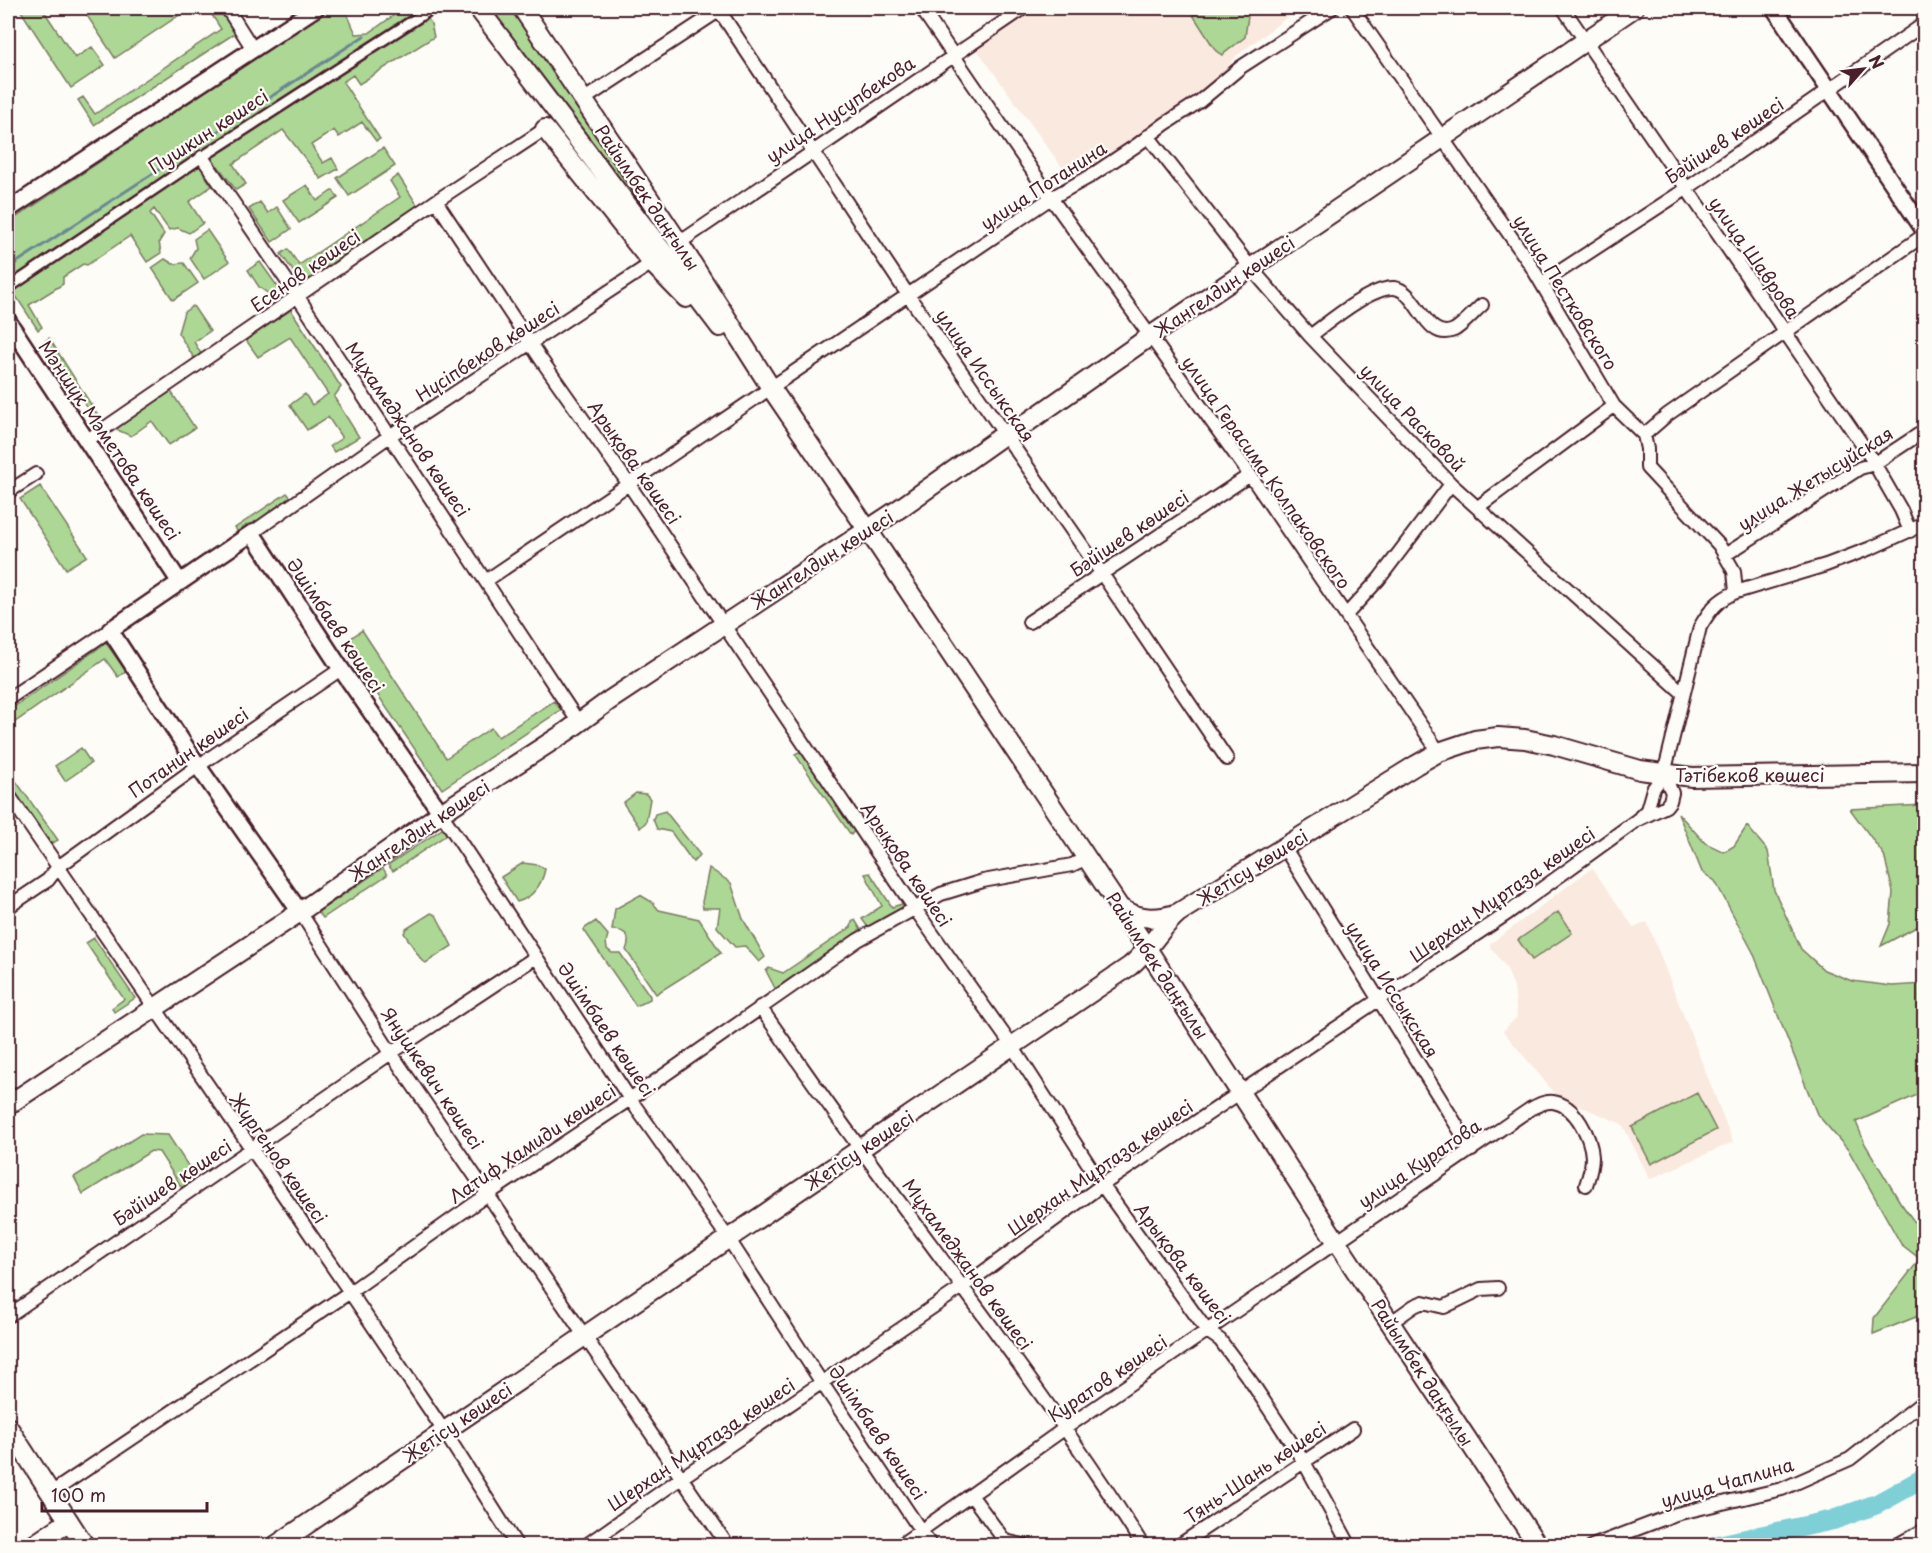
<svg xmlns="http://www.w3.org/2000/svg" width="1932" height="1553" font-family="'Playpen Sans',sans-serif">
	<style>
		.built { fill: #fae9de }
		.green { fill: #acd795; stroke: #7b7b60; stroke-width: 1.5 }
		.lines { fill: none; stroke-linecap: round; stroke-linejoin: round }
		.stream { stroke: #698992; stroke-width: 3 }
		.river { stroke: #7ecfd6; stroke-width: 20 }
		.pedestrian-casing { stroke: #4a1f2b; stroke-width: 14 }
		.minor-casing { stroke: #4a1f2b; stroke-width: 16 }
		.tertiary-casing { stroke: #4a1f2b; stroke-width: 20 }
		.secondary-casing { stroke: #4a1f2b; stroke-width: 22 }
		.pedestrian { stroke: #fdfcf7; stroke-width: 9 }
		.minor { stroke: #fdfcf7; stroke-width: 12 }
		.tertiary { stroke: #fdfcf7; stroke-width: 15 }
		.secondary { stroke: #fdfcf7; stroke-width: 18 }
		.labels { text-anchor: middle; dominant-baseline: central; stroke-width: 4.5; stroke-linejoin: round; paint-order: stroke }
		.street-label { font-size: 18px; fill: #4a1f2b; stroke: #fdfcf7 }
	</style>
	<rect width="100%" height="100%" fill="#fdfcf7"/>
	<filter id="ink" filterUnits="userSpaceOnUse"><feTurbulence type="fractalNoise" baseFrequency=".0167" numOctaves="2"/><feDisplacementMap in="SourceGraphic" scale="12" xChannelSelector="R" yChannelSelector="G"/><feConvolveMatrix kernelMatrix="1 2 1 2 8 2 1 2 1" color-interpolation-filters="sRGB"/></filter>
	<g filter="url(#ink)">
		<!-- built -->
		<path class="built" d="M1027 8H1299L1236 56 1221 76 1072 181 973 44Z
			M1592 868 1634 928 1647 922 1733 1142 1650 1179 1622 1124 1557 1096 1503 1031 1517 1017 1514 987 1506 967 1489 945Z"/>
		<!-- green -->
		<path class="green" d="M19 8H42L75 58 92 47 105 65 71 88Z
			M82 8H190L115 58Z
			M216 8H220L237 32 94 125 78 100 83 97 95 114 221 29 210 12Z
			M330 8H346L345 9 356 34 369 33 404 8H422L431 24 434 37 359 84 353 75 343 82 380 139 376 141 362 122 339 137 334 130 311 145 323 163 332 158 338 169 321 179 283 130 233 164 246 184 236 190 218 166 204 174 212 186 189 202 203 223 189 233 178 228 169 230 154 209 150 213 164 234 159 242 161 253 147 262 130 236 87 265 83 264 63 277V284L29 305 42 327 38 330 8 284V223Z
			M488 8H511L714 310 648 216Z
			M1205 8H1245L1248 16 1245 37 1222 55 1216 51 1193 15Z
			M383 148 395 166 349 196 337 178Z
			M398 175 418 206 306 281 298 278 281 254 288 249 299 265 400 197 390 181Z
			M307 185 317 201 333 190 338 198 299 223 283 200Z
			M260 202 268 213 277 207 291 229 272 242 249 209Z
			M207 230 229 262 204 279 190 258 196 248 194 239Z
			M165 259 173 264 184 263 198 283 173 300 152 268Z
			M260 262 285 297 279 301 259 287 248 270Z
			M193 306 210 331 194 342 203 357 196 361 178 333 184 312Z
			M291 310 341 387 334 397 359 437 334 452 330 446 342 438 328 417 307 430 290 405 305 394 312 405 328 394 290 337 258 357 246 340Z
			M49 338 97 414 93 417 45 341Z
			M170 390 195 428 169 445 152 421 131 436 113 428Z
			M40 486 87 556 66 569 20 499Z
			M287 493 292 499 241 536 235 528Z
			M362 630 446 758 491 728 498 737 554 701 561 710 442 789 343 644Z
			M106 643 126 671 118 677 105 659 8 727V711Z
			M81 748 91 763 65 781 55 766Z
			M801 751 855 830 851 835 795 754Z
			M8 770 58 840 49 845 8 785Z
			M636 793 646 794 650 799 646 822 640 828 623 803Z
			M1924 805V923L1881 946 1890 924 1893 892 1884 855 1850 809Z
			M665 811 700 855 693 862 671 832 657 829 653 819 655 814Z
			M1678 813 1705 843 1724 852 1734 846 1747 826 1768 851 1774 890 1801 949 1824 970 1852 981 1892 986 1924 984V1092L1856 1122 1865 1144 1900 1202 1924 1235V1313L1921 1315 1873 1334 1874 1318 1920 1259 1901 1244 1849 1151 1817 1114 1753 952 1715 881 1702 872Z
			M445 827 449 833 393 871 388 865Z
			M523 863 538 865 545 869C542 885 532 898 517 902L501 877Z
			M383 868 387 875 323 918 318 912Z
			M709 868 731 883 743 919 765 957 759 962 745 946 735 947 717 927 720 908H703L702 902Z
			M870 873 892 907 902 904 905 909 870 930 862 919 882 906 865 874Z
			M640 895 652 902 659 910 699 919 721 953 656 994 626 950C632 936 625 930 612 930L615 909Z
			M1558 912 1572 933 1532 960 1518 940Z
			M431 913 436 915 452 946 426 963 422 961 404 933 406 929Z
			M855 920 863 933 777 992 766 971 769 968 783 973 851 927 852 922Z
			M596 921 608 935 606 942 607 949 612 953H620L650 996V999L636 1006 584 930 585 928Z
			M94 938 135 998 114 1012 112 1008 124 999 86 943Z
			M1697 1093 1716 1130 1651 1164 1632 1127Z
			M141 1134 168 1135 196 1178 182 1188 159 1152 151 1151 83 1194 74 1177Z"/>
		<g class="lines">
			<!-- stream -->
			<path class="stream" d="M8 268 364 36"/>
			<!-- river -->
			<path class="river" d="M1714 1546 1833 1520 1877 1504 1924 1478"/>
			<!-- pedestrian casing -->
			<g class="pedestrian-casing">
				<path id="pedestrian" d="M8 288 202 157 431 9"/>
			</g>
			<!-- minor casing -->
			<g class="minor-casing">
				<path id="minor" d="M227 8 253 49
					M921 8 1051 198 1250 475 1439 752
					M1352 8 1530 264 1614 406 1644 435 1647 449V468L1719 545 1734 571 1736 592
					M1563 8 1870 456 1901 510 1910 531
					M719 10 908 295 1100 571 1227 759
					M583 100 723 8
					M1148 136 1251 268 1310 336 1451 484 1683 693
					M202 157 298 297 579 723
					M436 201 540 358 628 483 915 909 1012 1046 1102 1185 1207 1331 1220 1340 1252 1383 1304 1462 1350 1546
					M679 243 1024 8
					M1542 283 1686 189 1924 24
					M1310 336C1329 322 1370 287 1394 288 1418 290 1425 343 1454 330 1462 326 1475 311 1482 305
					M1644 435 1667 415 1924 235
					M86 441 436 201 545 129
					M8 492 36 474
					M1478 507 1614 406
					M252 533 391 435 652 263
					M1725 555 1860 468 1874 464 1924 431
					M487 580 1051 198 1089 177 1137 145 1165 124 1200 101 1241 67 1332 8
					M1346 615 1379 579 1451 484
					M1029 622 1250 475
					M8 699 110 630
					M8 794 350 1292 444 1431 517 1546
					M441 813 630 1099 728 1238 822 1383 931 1546
					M1640 817 1647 810 1653 789 1664 774 1700 627C1710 610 1717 600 1736 592L1826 565 1871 548 1924 524
					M1284 847 1472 1150
					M8 907 48 880 58 867 198 766 341 669
					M300 912 391 1053 728 1546
					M760 1007C793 1054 826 1102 860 1148 956 1280 1056 1408 1143 1546
					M8 1316 391 1053 536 957
					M1390 1323 1414 1306 1423 1302 1444 1307 1481 1289 1498 1288
					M51 1493 350 1292 488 1194 630 1099 858 940 941 894 983 881 1072 865 1087 858
					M971 1495 1005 1541 1028 1546
					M585 1546 681 1478 964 1286 1102 1185 1508 913 1637 820 1666 806 1670 801 1672 793 1664 774
					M899 1546 1064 1429 1530 1109C1538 1105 1545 1101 1553 1102 1576 1105 1591 1138 1592 1157 1592 1168 1589 1176 1586 1185
					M1178 1546 1353 1429
					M1592 1546 1676 1514 1782 1489 1850 1459 1924 1401
					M1895 1546 1924 1530"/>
			</g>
			<!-- tertiary casing -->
			<g class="tertiary-casing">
				<path id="tertiary" d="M1774 8 1924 230
					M8 210 316 8
					M8 321 179 581
					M300 912 198 766 110 630 252 533 341 669 441 813"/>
			</g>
			<!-- secondary casing -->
			<g class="secondary-casing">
				<path id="secondary" d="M478 8 720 327
					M522 8 679 243 771 388 878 545 1148 950 1336 1241 1538 1546
					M545 129 652 263 686 298
					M1122 909C1141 920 1158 920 1178 913
					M8 1105 300 912 441 813 566 732 610 700 896 511 1005 434 1021 427 1149 337 1634 8
					M8 1427 85 1546
					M32 1546 69 1521
					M275 1546 1130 966C1149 951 1160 928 1178 913L1416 765 1439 752 1475 740 1498 737 1525 739 1554 745 1640 770 1692 777 1924 773"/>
			</g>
			<!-- pedestrian -->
			<use href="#pedestrian" class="pedestrian"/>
			<!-- minor -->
			<use href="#minor" class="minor"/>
			<!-- tertiary -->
			<use href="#tertiary" class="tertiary"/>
			<!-- secondary -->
			<use href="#secondary" class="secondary"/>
		</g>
	</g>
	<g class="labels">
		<!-- street labels -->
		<g class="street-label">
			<text transform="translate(840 109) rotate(-34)">улица Нусупбекова</text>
			<text transform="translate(208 131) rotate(-33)">Пушкин көшесі</text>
			<text transform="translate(1724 140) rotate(-34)">Бәйішев көшесі</text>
			<text transform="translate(1043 185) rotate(-33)">улица Потанина</text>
			<text transform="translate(648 197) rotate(56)">Райымбек даңғылы</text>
			<text transform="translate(1755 257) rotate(55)">улица Шаврова</text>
			<text transform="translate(305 270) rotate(-35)">Есенов көшесі</text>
			<text transform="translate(1224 286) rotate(-34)">Жангелдин көшесі</text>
			<text transform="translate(1566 292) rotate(58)">улица Пестковского</text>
			<text transform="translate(487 351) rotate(-33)">Нүсіпбеков көшесі</text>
			<text transform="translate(986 375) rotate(55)">улица Иссыкская</text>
			<text transform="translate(1413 417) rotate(46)">улица Расковой</text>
			<text transform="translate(408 429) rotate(56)">Мұхамеджанов көшесі</text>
			<text transform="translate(110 440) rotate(56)">Мәншүк Мәметова көшесі</text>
			<text transform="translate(635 462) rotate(55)">Арықова көшесі</text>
			<text transform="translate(1267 472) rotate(55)">улица Герасима Колпаковского</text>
			<text transform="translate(1815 478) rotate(-32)">улица Жетысуйская</text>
			<text transform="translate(1129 533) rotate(-34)">Бәйішев көшесі</text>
			<text transform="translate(822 559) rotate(-33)">Жангелдин көшесі</text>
			<text transform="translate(336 625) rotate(56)">Әшімбаев көшесі</text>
			<text transform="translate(188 752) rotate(-35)">Потанин көшесі</text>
			<text x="1750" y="774">Тәтібеков көшесі</text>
			<text transform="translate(419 830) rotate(-34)">Жангелдин көшесі</text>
			<text transform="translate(907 864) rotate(56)">Арықова көшесі</text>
			<text transform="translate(1252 867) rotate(-32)">Жетісу көшесі</text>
			<text transform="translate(1502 894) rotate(-35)">Шерхан Мұртаза көшесі</text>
			<text transform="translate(1158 965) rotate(57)">Райымбек даңғылы</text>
			<text transform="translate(1393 989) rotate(58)">улица Иссыкская</text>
			<text transform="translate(607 1029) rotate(56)">Әшімбаев көшесі</text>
			<text transform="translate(433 1078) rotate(56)">Янушкевич көшесі</text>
			<text transform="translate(532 1143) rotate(-34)">Латиф Хамиди көшесі</text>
			<text transform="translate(859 1150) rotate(-34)">Жетісу көшесі</text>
			<text transform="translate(279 1158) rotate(55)">Жүргенов көшесі</text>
			<text transform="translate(1419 1163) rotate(-34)">улица Куратова</text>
			<text transform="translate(1100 1167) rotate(-35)">Шерхан Мұртаза көшесі</text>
			<text transform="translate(172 1182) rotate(-34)">Бәйішев көшесі</text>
			<text transform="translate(1183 1263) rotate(53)">Арықова көшесі</text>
			<text transform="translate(968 1264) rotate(54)">Мұхамеджанов көшесі</text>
			<text transform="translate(1423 1372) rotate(57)">Райымбек даңғылы</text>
			<text transform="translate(1107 1378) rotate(-34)">Куратов көшесі</text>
			<text transform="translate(457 1422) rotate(-34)">Жетісу көшесі</text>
			<text transform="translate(878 1432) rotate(56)">Әшімбаев көшесі</text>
			<text transform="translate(701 1444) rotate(-34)">Шерхан Мұртаза көшесі</text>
			<text transform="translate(1255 1472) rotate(-34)">Тянь-Шань көшесі</text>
			<text transform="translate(1727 1482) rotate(-16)">улица Чаплина</text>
		</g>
	</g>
	<!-- margin -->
	<rect width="1932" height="1553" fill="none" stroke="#fdfcf7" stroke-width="30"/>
	<rect x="15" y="15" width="1902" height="1523" fill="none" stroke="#4a1f2b" stroke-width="2" filter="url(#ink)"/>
	<!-- north arrow -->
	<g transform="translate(1863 69) rotate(62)" stroke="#fdfcf7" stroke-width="4.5" paint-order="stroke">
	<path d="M0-4.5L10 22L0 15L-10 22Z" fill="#4a1f2b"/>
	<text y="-9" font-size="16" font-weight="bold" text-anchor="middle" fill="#4a1f2b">N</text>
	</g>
	<!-- scale -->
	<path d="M42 1502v9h165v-9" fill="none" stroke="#4a1f2b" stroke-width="3"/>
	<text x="51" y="1502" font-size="18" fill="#4a1f2b" stroke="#fdfcf7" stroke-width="4.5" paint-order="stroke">100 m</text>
</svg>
